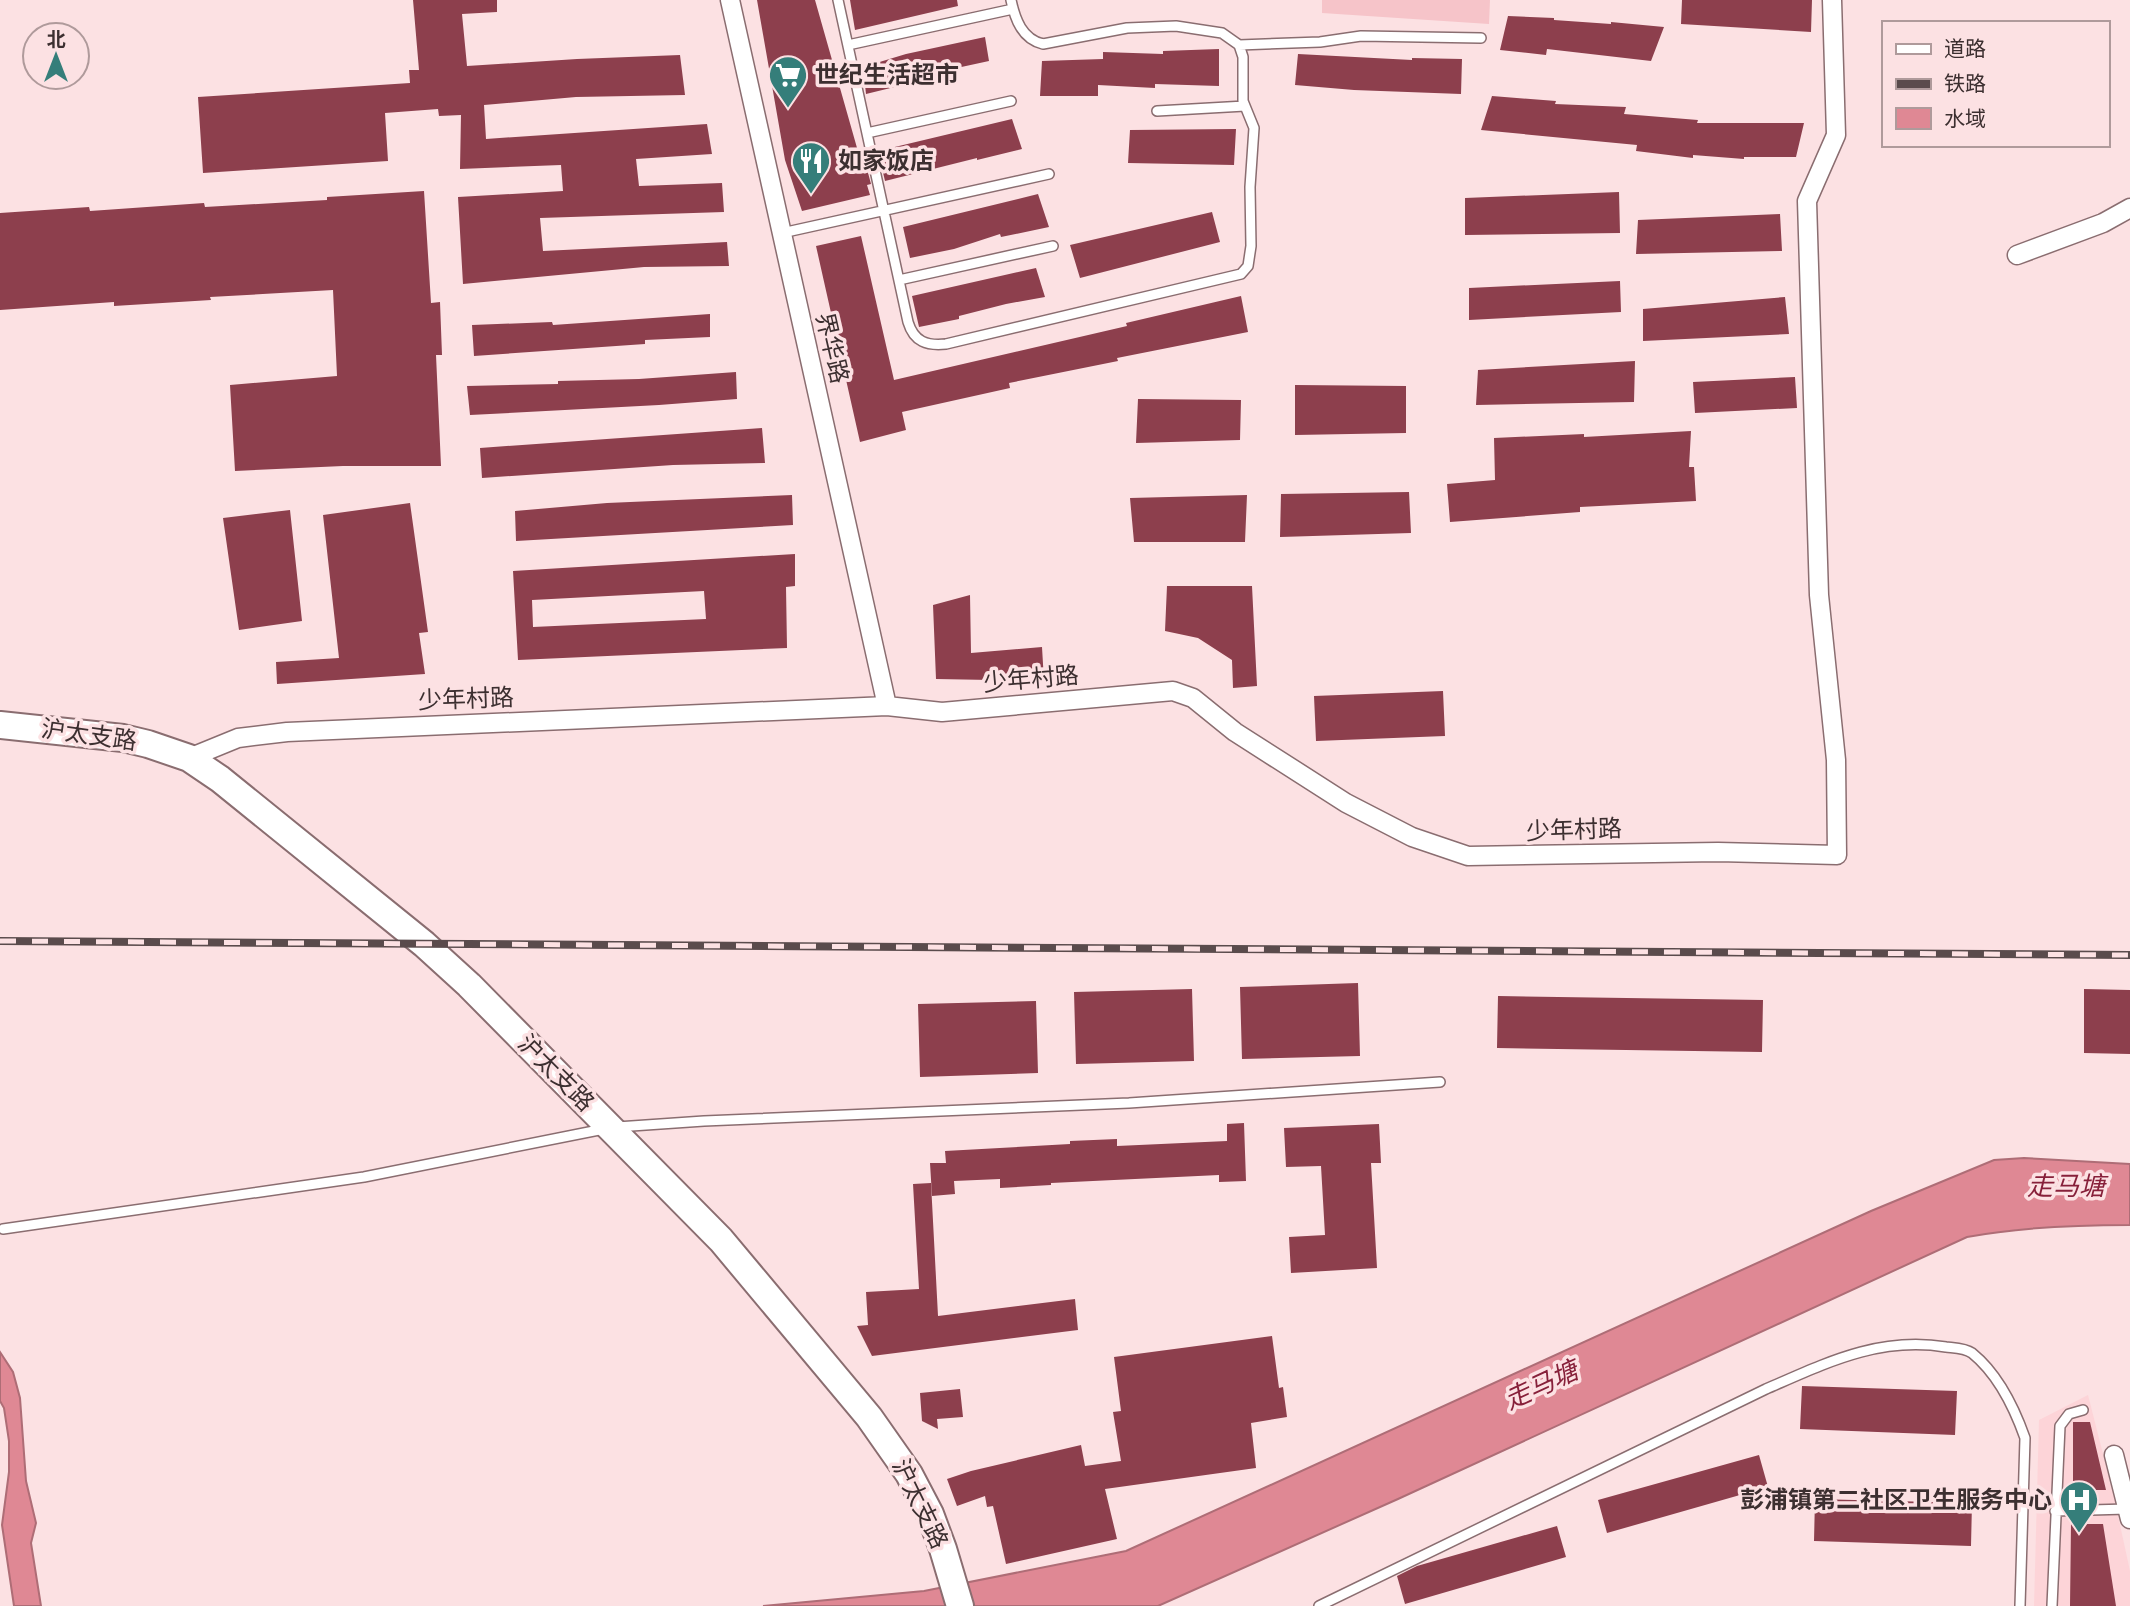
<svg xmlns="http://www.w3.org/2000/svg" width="2130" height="1606" font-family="'Work Sans','Noto Sans SC',sans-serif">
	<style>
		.built { fill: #fdd4d8 }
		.green { fill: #f6c4c9 }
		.water { fill: #df8894; stroke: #ae6d76; stroke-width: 2 }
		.building { fill: #8d3f4d; fill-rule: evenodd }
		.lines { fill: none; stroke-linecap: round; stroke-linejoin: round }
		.lane-casing { stroke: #8a6d70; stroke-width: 12 }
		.street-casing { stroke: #8a6d70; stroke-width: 21 }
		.secondary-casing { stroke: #8a6d70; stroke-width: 30 }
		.lane { stroke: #fff; stroke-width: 9 }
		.street { stroke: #fff; stroke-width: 18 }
		.secondary { stroke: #fff; stroke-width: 26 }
		.rail-casing { stroke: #5a4b4c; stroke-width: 8 }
		.rail { stroke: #fce1e3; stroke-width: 5; stroke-dasharray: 16; stroke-linecap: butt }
		.labels { text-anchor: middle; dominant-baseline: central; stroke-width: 7; stroke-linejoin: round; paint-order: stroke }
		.poi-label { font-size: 24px; font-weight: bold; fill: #3c2f30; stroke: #fce1e3; text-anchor: start }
		.street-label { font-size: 24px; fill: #3c2f30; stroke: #fce1e3 }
		.water-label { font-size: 26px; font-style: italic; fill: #87203a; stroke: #fce1e3 }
	</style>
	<rect width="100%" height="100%" fill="#fce1e3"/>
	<!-- built -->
	<path class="built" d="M2088 1395 2114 1497 2130 1571V1606H2034L2039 1420Z"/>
	<!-- green -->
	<path class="green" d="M1322 0H1490L1489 24 1322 13Z"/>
	<!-- water -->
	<path class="water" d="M2024 1158 2130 1164V1225C2076 1225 2020 1227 1967 1237L1398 1499 1158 1606H763L924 1591 1126 1551 1871 1211 1994 1160Z
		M0 1352 13 1372 20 1398 26 1481 36 1523 31 1543 41 1606H14L2 1525 9 1472V1441L4 1408 0 1401Z"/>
	<!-- building -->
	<path class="building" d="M413 0H497V12L462 14 467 66 577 59 680 55 685 95 576 97 484 105 486 139 707 124 712 154 636 159 639 186 722 183 724 212 540 218 543 251 727 242 729 266 644 267 463 284 458 197 563 191 561 165 460 169 461 115 439 116 438 109 385 113 388 161 203 173 198 97 410 83 409 70H419Z
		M757 0H815L863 169H867L871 184 867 185 870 195 802 211 785 160Z
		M850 0H957L958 6 855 30Z
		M1682 0H1812L1811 32 1681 24Z
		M1508 16 1554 18V20L1611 24V22L1664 27 1651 61 1547 49 1546 55 1500 50Z
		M985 37 989 61 906 79 907 84 866 94 863 67 906 54Z
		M1219 49V86L1155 84V88L1098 85V96H1040L1042 61 1103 59V52L1163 54V51Z
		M1298 54 1412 60V58L1462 59 1461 94 1354 90 1295 85Z
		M1492 96 1556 101 1555 104 1626 107 1624 114 1698 120 1697 123H1804L1796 157H1744V159L1693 155V158L1636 151 1637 145 1481 130Z
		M1012 119 1022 149 977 160V158L885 181 878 151Z
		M1236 129 1234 165 1128 163 1130 130Z
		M424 191 431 303 440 302 442 355H436L441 466H343L235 471 230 385 337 376 333 290 210 297 211 300 114 306V302L0 310V213L89 207 90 211 204 203 205 207 327 200V197Z
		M1619 192 1620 233 1465 235V198Z
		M1038 194 1049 227 1001 237 1000 234 954 249 910 258 903 227Z
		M1212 212 1220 242 1080 278 1070 245Z
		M1780 214 1782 251 1636 254 1638 220Z
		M861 236 894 380 1127 326 1126 323 1241 296 1248 332 1117 358 1118 361 1009 383 1010 388 902 412 906 430 860 442 816 246Z
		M1036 268 1045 297 1006 304 959 316V319L919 327 912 296Z
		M1620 281 1621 312 1469 320V288Z
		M1785 297 1789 334 1643 341V309Z
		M710 314V337L645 340V344L474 356 472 325 552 322 553 325Z
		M1635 361 1634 402 1476 405 1478 370Z
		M736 372 737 399 659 405 470 415 467 386 558 384V381L639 379Z
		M1795 377 1797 408 1695 413 1693 382Z
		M1295 385 1406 386V433L1295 435Z
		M1138 399 1241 400 1240 440 1136 443Z
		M762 428 765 463 673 465 482 478 480 448Z
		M1691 431 1689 467H1694L1696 501 1580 507V512L1450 522 1447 484 1495 480 1494 438 1584 434V437Z
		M1409 492 1411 533 1280 537 1281 494Z
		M792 495 793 525 516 541 515 511 607 503Z
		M1247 495 1245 542H1134L1130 498Z
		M410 503 428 632 419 633 425 674 277 684 276 662 339 658 323 515Z
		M290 510 302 621 239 630 223 518Z
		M795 554V586L786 587 787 648 518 660 513 571ZM704 591 706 619 533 627 532 600Z
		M1167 586H1252L1257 686 1233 688 1232 660 1198 638 1165 631Z
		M970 595 971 653 1042 647 1044 681 936 679 933 605Z
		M1443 691 1445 736 1316 741 1314 696Z
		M1358 983 1360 1056 1242 1059 1240 987Z
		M1192 989 1194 1061 1076 1064 1074 992Z
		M2084 989 2130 990V1054L2084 1053Z
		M1498 996 1763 1000 1762 1052 1497 1048Z
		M1036 1001 1038 1073 920 1077 918 1004Z
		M1244 1123 1246 1181 1219 1182V1175L1051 1183V1185L1000 1188V1179L954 1181 955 1194 932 1196 930 1163H946L945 1151 1070 1144V1141L1117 1139V1146L1227 1141V1124Z
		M1379 1124 1381 1163H1371L1377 1268 1291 1273 1289 1237 1325 1235 1321 1166 1286 1167 1284 1128Z
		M931 1183 938 1316 1075 1299 1078 1330 872 1356 857 1326 868 1325 866 1292 919 1289 913 1184Z
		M1272 1336 1279 1388 1283 1387 1287 1417 1251 1423 1256 1468 1105 1489 1117 1539 1006 1564 993 1506 987 1507 985 1496 957 1506 947 1479 971 1471 1081 1445 1085 1466 1121 1461 1113 1412 1121 1411 1114 1357Z
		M1802 1386 1957 1391 1955 1435 1800 1429Z
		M960 1389 963 1417 937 1419 938 1429 922 1421 920 1393Z
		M2073 1422H2090L2106 1490H2073Z
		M1759 1455 1768 1487 1607 1533 1598 1500Z
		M1815 1499 1972 1503 1971 1546 1814 1541Z
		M2071 1524H2103L2116 1606H2070Z
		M1557 1526 1566 1557 1405 1604 1397 1576 1417 1566Z"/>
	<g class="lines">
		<!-- lane casing -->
		<g class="lane-casing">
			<path id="lane" d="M838 0 908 322C914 342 927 346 946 344L1241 274 1248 266 1251 246 1250 187 1254 128 1243 101V57L1239 45 1222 33 1176 26 1127 28 1043 44C1022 39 1015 19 1011 0
				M848 45 1013 9
				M1239 45 1320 42 1361 36 1481 38
				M1157 111 1245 106
				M867 133 1011 101
				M782 233 1049 174
				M899 280 1053 246
				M617 1127 704 1121 1129 1103 1440 1082
				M3 1229 364 1177 604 1129
				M2055 1511 2127 1509
				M1319 1606 1766 1389C1826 1363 1879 1336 1946 1347 1954 1348 1965 1348 1972 1353 1998 1374 2014 1407 2025 1438L2020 1606
				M2052 1606 2060 1426 2069 1414 2083 1410"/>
		</g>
		<!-- street casing -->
		<g class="street-casing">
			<path id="street" d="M730 0 887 706
				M2017 255 2103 223 2130 208
				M189 758 238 738 287 732 887 706 942 712 1173 691 1193 698 1235 732 1346 803 1412 837 1468 856 1718 852 1837 855 1836 760 1819 595 1807 201 1836 135 1832 0
				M2114 1455 2130 1519"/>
		</g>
		<!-- secondary casing -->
		<g class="secondary-casing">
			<path id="secondary" d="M0 725 123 738 148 744 189 758 220 779 424 944 469 985 721 1240 869 1417 909 1474 930 1514 943 1549 960 1606"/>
		</g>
		<!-- lane -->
		<use href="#lane" class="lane"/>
		<!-- street -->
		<use href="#street" class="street"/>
		<!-- secondary -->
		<use href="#secondary" class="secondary"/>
		<!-- rail casing -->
		<g class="rail-casing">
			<path id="rail" d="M0 941 2130 955"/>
		</g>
		<!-- rail -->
		<use href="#rail" class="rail"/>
	</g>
	<!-- icons -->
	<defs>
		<g id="supermarket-pin" transform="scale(2.0125)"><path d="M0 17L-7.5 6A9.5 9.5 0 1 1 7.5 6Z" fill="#357e7a" stroke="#fce1e3"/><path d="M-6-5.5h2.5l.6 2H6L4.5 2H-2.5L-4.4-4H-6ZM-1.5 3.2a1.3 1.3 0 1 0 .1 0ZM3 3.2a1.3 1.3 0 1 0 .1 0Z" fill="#fff"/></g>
		<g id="restaurant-pin" transform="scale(2.0125)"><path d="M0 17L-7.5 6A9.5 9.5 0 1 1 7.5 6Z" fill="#357e7a" stroke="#fce1e3"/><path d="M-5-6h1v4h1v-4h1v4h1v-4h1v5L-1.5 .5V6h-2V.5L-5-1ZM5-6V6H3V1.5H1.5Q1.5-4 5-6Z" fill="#fff"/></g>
		<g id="hospital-pin" transform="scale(2.0125)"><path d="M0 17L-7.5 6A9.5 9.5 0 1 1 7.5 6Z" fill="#357e7a" stroke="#fce1e3"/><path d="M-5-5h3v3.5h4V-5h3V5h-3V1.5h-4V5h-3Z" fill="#fff"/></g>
	</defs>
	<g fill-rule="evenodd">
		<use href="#supermarket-pin" x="788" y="75"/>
		<use href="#restaurant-pin" x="811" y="161"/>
		<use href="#hospital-pin" x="2079" y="1500"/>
	</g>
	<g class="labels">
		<!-- poi labels -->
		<g class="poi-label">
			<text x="815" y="75">世纪生活超市</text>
			<text x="838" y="161">如家饭店</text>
			<text x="2052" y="1500" text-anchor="end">彭浦镇第二社区卫生服务中心</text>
		</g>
		<!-- street labels -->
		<g class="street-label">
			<text transform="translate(832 348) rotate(77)">界华路</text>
			<text transform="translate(1031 679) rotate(-5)">少年村路</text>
			<text transform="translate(466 699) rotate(-2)">少年村路</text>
			<text transform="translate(89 735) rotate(8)">沪太支路</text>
			<text transform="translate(1574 830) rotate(-2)">少年村路</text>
			<text transform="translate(556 1073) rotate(45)">沪太支路</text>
			<text transform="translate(920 1504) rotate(64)">沪太支路</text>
		</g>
		<!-- water labels -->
		<g class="water-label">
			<text x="2066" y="1186">走马塘</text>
			<text transform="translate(1541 1385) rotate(-25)">走马塘</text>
		</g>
	</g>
	<!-- legend -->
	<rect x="1882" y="21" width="228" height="126" fill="#fce1e3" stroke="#af9a9b" stroke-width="2"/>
	<rect x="1896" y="44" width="35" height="10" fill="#ffffff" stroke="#af9a9b" stroke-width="2"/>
	<text x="1944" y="56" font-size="21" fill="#3c2f30">道路</text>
	<rect x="1896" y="79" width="35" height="10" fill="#5a4b4c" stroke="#af9a9b" stroke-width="2"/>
	<text x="1944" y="91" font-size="21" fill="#3c2f30">铁路</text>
	<rect x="1896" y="108" width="35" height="21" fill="#df8894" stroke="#af9a9b" stroke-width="2"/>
	<text x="1944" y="126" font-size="21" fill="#3c2f30">水域</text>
	<!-- north arrow -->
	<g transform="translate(56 56)"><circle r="33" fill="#fce1e3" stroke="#af9a9b" stroke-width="2"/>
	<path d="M0-5L12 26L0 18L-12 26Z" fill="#357e7a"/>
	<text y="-10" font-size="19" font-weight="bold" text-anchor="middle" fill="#3c2f30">北</text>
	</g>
</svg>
